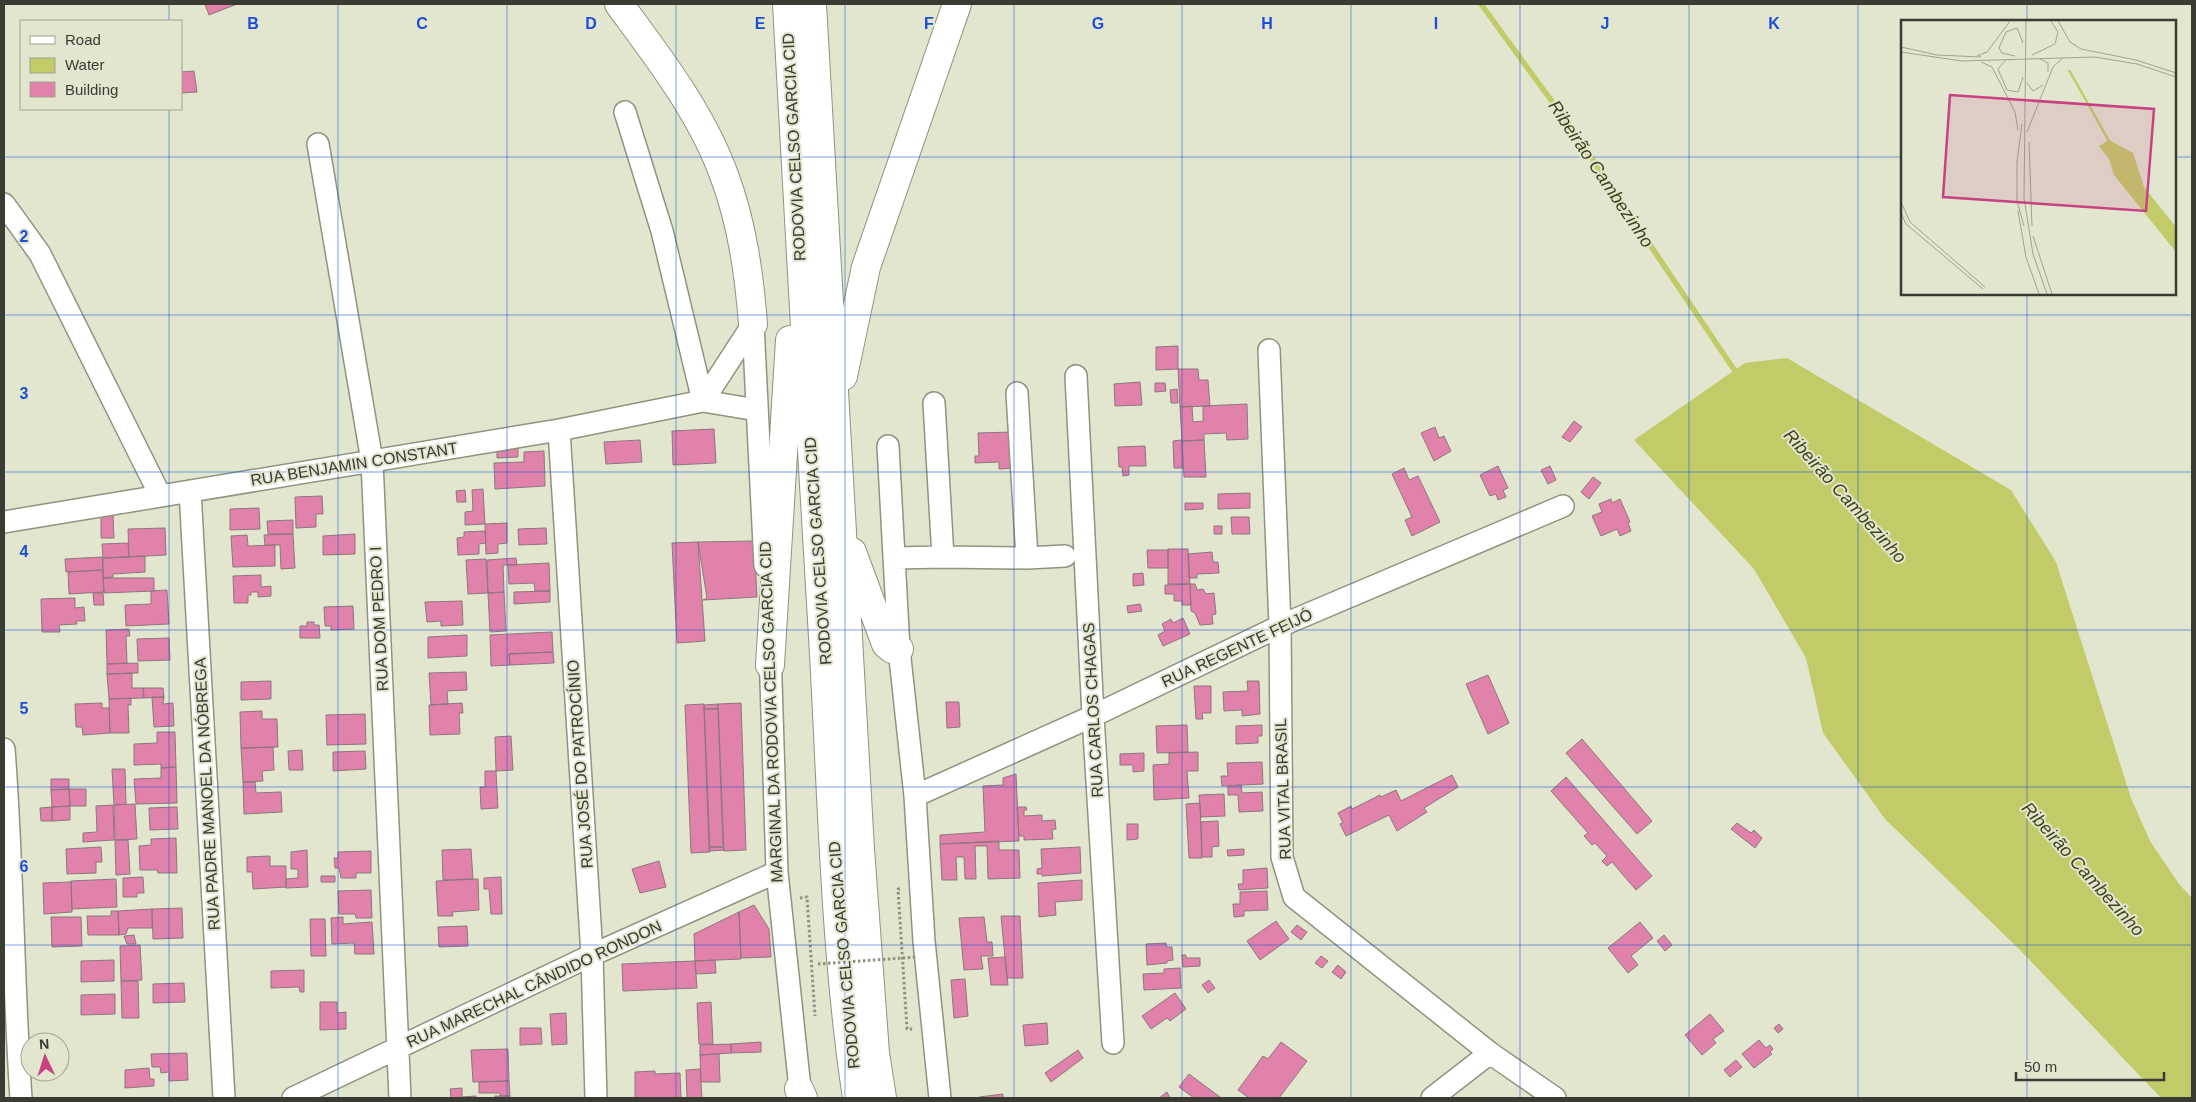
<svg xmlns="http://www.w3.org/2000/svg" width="2196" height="1102" font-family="Arial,sans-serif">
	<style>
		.water { fill: #c1cc68 }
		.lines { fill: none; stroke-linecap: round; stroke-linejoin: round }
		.stream { stroke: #c1cc68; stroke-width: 5.5 }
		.building { fill: #e182aa; stroke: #8d767e }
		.minor-casing { stroke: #90937e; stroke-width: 24 }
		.highway-casing { stroke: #90937e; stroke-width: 30 }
		.path { stroke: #8e9080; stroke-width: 3; stroke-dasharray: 2.5 2.5; stroke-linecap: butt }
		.minor { stroke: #fff; stroke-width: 21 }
		.highway { stroke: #fff; stroke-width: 28 }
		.path-bridge { stroke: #8e9080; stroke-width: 3; stroke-dasharray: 2.5 2.5; stroke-linecap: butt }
		.grid { fill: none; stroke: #1d4ed8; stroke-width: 1; stroke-opacity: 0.55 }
		.labels { text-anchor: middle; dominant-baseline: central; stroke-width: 4; stroke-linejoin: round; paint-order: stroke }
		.street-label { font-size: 16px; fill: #3a3b32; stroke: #e2e6cf }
		.water-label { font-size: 18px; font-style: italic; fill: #3e4218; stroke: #e2e6cf }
		.inset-river { fill: none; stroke: #c1cc68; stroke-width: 2.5 }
		.inset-road { fill: none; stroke: #9fa290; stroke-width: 1 }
		.view { fill: #c84283; fill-opacity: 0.15; stroke: #c84283; stroke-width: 2.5 }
		.inset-edge { fill: none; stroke: #3a3b32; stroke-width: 2.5 }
		.grid-label { font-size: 16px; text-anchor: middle; font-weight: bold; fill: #1d4ed8; stroke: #e2e6cf; stroke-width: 4; stroke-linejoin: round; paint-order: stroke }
	</style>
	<rect width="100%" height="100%" fill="#e2e6cf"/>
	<!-- water -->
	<path class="water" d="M1787 358 2011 490 2056 562 2131 798 2150 841 2179 884 2192 898V1098H2161L2020 950 1885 819 1823 733 1806 658 1754 569 1634 440 1745 363Z"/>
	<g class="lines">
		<!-- stream -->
		<path class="stream" d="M1481 4 1572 129 1737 374"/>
	</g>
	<!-- building -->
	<path class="building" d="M205 4H237L209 15Z
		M194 71 197 92 181 93V72Z
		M1178 346V369L1156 370V347Z
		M1178 369H1198L1199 380H1208L1210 406 1180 407Z
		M1140 382 1142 405 1115 406 1114 384Z
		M1155 383H1165L1166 391 1155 392Z
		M1177 389 1178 403H1171L1170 390Z
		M1247 404 1248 439 1227 440 1226 433 1204 434V440L1182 441 1180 407 1192 406 1193 422 1203 421V406Z
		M1574 421 1582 427 1570 442 1562 437Z
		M1435 427 1439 438 1444 436 1451 451 1434 461 1421 433Z
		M714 429 716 463 673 465 672 431Z
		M1012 432 1013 468 999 469V462L975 463V456H979L978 433Z
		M640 440 642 462 606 464 604 442Z
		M1182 440 1183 468H1174L1173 441Z
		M1204 440 1206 477H1184L1182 441Z
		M1145 446 1146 466H1129V475L1123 476 1122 467H1119L1118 447Z
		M518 448V457L497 458V452Z
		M544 451 545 486 495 489 494 463 524 462V452Z
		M1498 466 1508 488 1503 490 1506 497 1498 500 1496 494 1490 496 1480 475Z
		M1550 466 1556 480 1548 484 1541 470Z
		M1404 468 1409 480 1418 476 1440 522 1412 536 1405 520 1412 517 1392 474Z
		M1593 477 1601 483 1589 499 1581 492Z
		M483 489 485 524 465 525V512L473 511 472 490Z
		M465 490 466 502H457L456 491Z
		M1250 493V508L1218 509V494Z
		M322 496 323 514H316V527L296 528 295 497Z
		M1611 499 1612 503 1620 499 1630 522 1628 523 1631 531 1620 536 1617 529 1601 536 1592 516 1602 512 1599 504Z
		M1185 503H1203V509L1185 510Z
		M259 508 260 529 230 530V509Z
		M113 515 114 538H101V517Z
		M1231 517H1249L1250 534H1232Z
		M293 520V534H268L267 521Z
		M507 523V543L498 544V553L486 554 485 524Z
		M1214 526H1222V534H1214Z
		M165 528 166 555 129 557 128 529Z
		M546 528 547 544 519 545 518 529Z
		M485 531 486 543 479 544V554L458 555 457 538 464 537V532Z
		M293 534 295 568 281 569 280 545H265L264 535Z
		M355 534V554L323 555V536Z
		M247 535 248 546 275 545V566L233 567 231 536Z
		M754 541 757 597 703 600 707 598 698 542Z
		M698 542 705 641 677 643 672 543Z
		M128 543 129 557 103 558 102 544Z
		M1168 549H1188L1190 584H1168Z
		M1147 550H1168V568H1148Z
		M1212 552 1213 562H1218L1219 573 1197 574V578H1189L1188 554Z
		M145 556V572L113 574V577L103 578V558Z
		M102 557 103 570 66 572 65 559Z
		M516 558 517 565H503L504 592 488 593 487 560Z
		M486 559 488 593 468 594 466 560Z
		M549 563 550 591H535L534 583 509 584 508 565Z
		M103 570 104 592 69 594 68 572Z
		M1143 573 1144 585 1133 586V574Z
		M261 575V587L271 586V596L258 597V592H251V595H248V603H234L233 576Z
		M103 578H154V591L104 593Z
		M1190 584 1191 605H1182V601H1174V594H1165V585Z
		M1190 584H1195L1197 590 1203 589 1206 594 1214 593 1216 614 1212 615 1213 624 1200 625 1195 613 1191 611Z
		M167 590 169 624 126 626 125 605 151 604V591Z
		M550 591V602L514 604V592Z
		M504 592 506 631 490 632 488 593Z
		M93 593H103L104 605H94Z
		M75 598V608L84 607 85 621H76L77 624 59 625 60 632H42L41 599Z
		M462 601 463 625 441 626V621L427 622 425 602Z
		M1140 604 1142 611 1128 613 1127 606Z
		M353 606 354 629 331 630V626H325L324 607Z
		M1183 618 1190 634 1163 646 1158 635 1165 631 1162 624 1171 619 1173 623Z
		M307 622H314V625H319L320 638H300V626H307Z
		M129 629 130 636H126L127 663 107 664 106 630Z
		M552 632 553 652 509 654 510 665 491 666 490 635Z
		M467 635V656L428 658V637Z
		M169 638 170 660 138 661 137 639Z
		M553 652 554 663 510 665 509 654Z
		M138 663V673L107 674V664Z
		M466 672 467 690 447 691 448 704 431 705 429 673Z
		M132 673V688H143L144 698 109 699 107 674Z
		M1488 675 1509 723 1488 734 1466 684Z
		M271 681V699L241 700V682Z
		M1247 681H1259L1260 714 1242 716V710L1224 711 1223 692 1248 691Z
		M1194 686H1211V713H1202L1203 719H1196Z
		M143 688H163L164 697 144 698Z
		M152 697H164L163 704 173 703 174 726 154 727Z
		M131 698V705H128L129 733H110L109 699Z
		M946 702H959L960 727 947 728Z
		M102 703V708H109L110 733 83 735 82 727H76L75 704Z
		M462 703 463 713H459L460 734 430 735 429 705Z
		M741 703 746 850 724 851 718 704Z
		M704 704 710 852 691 853 685 705Z
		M718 704V709H704V705Z
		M704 709H718L723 847H709Z
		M262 711V719H277L278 747 241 748 240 712Z
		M365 714 366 744 327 745 326 715Z
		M1187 725 1188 752 1157 753 1156 726Z
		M1262 725V736H1258V743L1236 744V726Z
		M157 732H175L176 767 161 768V764L134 765V744L157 743Z
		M511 736 513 770 496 771 495 737Z
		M1582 739 1652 821 1637 834 1566 753Z
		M273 747 274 770 262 771 263 781 243 782 241 748Z
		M302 750 303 770H289L288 751Z
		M365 751 366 769 333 771V752Z
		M1198 752V771H1187L1189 798 1154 800 1153 765 1169 764V753Z
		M1144 753V771L1133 772V765H1120V754Z
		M1262 762 1263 784 1222 786 1221 776H1228L1227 763Z
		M176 767 177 803 136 804 134 779 161 778V768Z
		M112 769H125L126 804 114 805Z
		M485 771H496L498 808 481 809 480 787H485Z
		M1016 774 1019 841 940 844V835L985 832 983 786 1003 785V778Z
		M1452 775 1458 787 1424 808 1427 812 1397 831 1389 815 1346 836 1340 824 1343 823 1338 813 1351 806 1352 809 1380 795 1381 797 1396 790 1401 801Z
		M1566 777 1652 876 1636 890 1612 862 1607 866 1602 861 1607 856 1595 843 1592 845 1584 836 1588 833 1551 791Z
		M51 779H69V789L51 790Z
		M243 782H255L256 793 281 792 282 812 244 814Z
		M1241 785 1242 793 1262 792 1263 811 1239 812 1238 795H1228V786Z
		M69 789 70 806 52 807 51 790Z
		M69 789H86V806H70Z
		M1224 794 1225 816 1201 817 1199 795Z
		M1200 803 1202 858H1189L1186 804Z
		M135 804 137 839 115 840 114 805Z
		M113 805 114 840 83 842V833L97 832 96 806Z
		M70 806V820L52 821V807Z
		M52 807V821H41L40 808Z
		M177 807 178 829 150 830 149 808Z
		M1017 807H1026L1027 810H1024V816L1042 815V821L1055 820 1056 829 1052 830 1053 839 1024 840V836H1019Z
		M1218 821 1219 846 1212 847V857H1202L1201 822Z
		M1737 823 1751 833 1754 830 1762 838 1755 848 1731 829Z
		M1127 824H1138V839L1127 840Z
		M176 838 177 873H158L157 870H140L139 846 151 845V839Z
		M115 840H128L130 874 116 875Z
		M999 841V850H1019L1020 878 988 879 987 846H975L976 879H965L964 857H956L957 880H942L940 844Z
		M101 847 102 862H96V873L67 874 66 849Z
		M709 847H723L724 850 709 851Z
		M1080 847 1081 873 1042 876V874H1037V869L1042 868 1041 849Z
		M471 849 473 879 443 880 442 850Z
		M1244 849V855L1228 856 1227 850Z
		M307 850 308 887 286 888V879L298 878V869H291V852Z
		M371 851V873H356V878H341L339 868H335L334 858H338V852Z
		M270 856V866H286V887L253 889 252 872H247V857Z
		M659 861 666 887 640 893 632 869Z
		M1267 868 1268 888 1239 890 1238 884H1243V870Z
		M321 876H335V882H321Z
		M143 877 144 893H137V897H123V878Z
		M501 877 502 914H491L489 889H484V878Z
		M116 879 117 907 72 909 71 881Z
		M478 879 479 910 452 912 453 916H438L436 881Z
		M1082 880V900L1055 902 1056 915 1039 917 1038 883Z
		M71 882 72 912 44 914 43 883Z
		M371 890 372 918H356L355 914H339L338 891Z
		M1267 891 1268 910 1244 911V916L1234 917 1233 904H1240V892Z
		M754 905 769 929 771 957 741 958 739 912Z
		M182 908 183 938 153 939 152 909Z
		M152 909V928H128L126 934 119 935 118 911Z
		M111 911H118L119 935H88L87 916H111Z
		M739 912 741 959 695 961 694 934Z
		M1001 916H1020L1023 978H1007Z
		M51 917H81L82 946 52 947Z
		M343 917V924L372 922 374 954H355L354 943 332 944 331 918Z
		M984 917 987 942H992L993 956H981L983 969 964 970 959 918Z
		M310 919H325L326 956H311Z
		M1276 921 1289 939 1260 960 1247 941Z
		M1640 922 1653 938 1631 956 1638 965 1628 973 1608 948Z
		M1297 925 1307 932 1301 940 1291 932Z
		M467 926 468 946 439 947 438 927Z
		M134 935 136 944H127L124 936Z
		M1664 935 1672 945 1665 951 1657 941Z
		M1166 943 1167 947H1172L1173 960 1167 961V963L1147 965 1146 944Z
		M140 945 142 980 121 981 120 946Z
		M1182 955H1186V958H1200V966L1183 967Z
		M1321 956 1328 961 1322 968 1315 963Z
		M1005 957 1008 985H991L988 958Z
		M114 960V981L81 982V961Z
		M715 960 716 973 696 974 695 961Z
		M695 961 697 988 623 991 622 964Z
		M1338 965 1346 972 1341 979 1332 972Z
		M1180 968 1181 988 1144 990 1143 974 1164 973V969Z
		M304 970V992H300L299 987 271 988V971Z
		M965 979 968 1016 954 1018 951 980Z
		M1209 980 1215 988 1208 993 1202 985Z
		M121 981H138L139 1018H122Z
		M184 983 185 1002 153 1003V984Z
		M1175 993 1186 1009 1170 1021 1167 1018 1151 1029 1142 1016Z
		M115 994V1014L81 1015V995Z
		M320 1002H337V1013L346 1012V1029L320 1030Z
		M711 1002 713 1044H699L697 1003Z
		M566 1013 567 1044 552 1045 550 1014Z
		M1710 1014 1724 1031 1713 1039 1716 1043 1702 1055 1685 1035Z
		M1047 1023 1048 1044 1025 1046 1023 1025Z
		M1779 1024 1783 1029 1778 1033 1774 1028Z
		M520 1028H541L542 1044 520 1045Z
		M1759 1040 1766 1048 1770 1045 1773 1049 1770 1052 1772 1054 1754 1068 1742 1054Z
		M761 1042V1052L731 1053V1044Z
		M1281 1042 1307 1061 1279 1098H1249L1238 1090 1263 1056 1268 1059Z
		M731 1044V1053L700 1055V1045Z
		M508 1049 509 1081 473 1082 471 1050Z
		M1078 1050 1083 1058 1051 1082 1045 1073Z
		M187 1053 188 1080 169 1081V1072L161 1073 160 1067H152L151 1054Z
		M719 1054 720 1082H701L700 1055Z
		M1736 1060 1742 1067 1730 1077 1724 1070Z
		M149 1068 150 1079H154V1086L125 1088V1070Z
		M700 1069 702 1098H687L686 1070Z
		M655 1071V1074L680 1073 681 1098H635V1072Z
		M1189 1074 1220 1097 1219 1098H1194L1179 1087Z
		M509 1081 510 1096H500V1093H479V1082Z
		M462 1088V1097L476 1096V1098H448L451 1097 450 1089Z
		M1167 1092 1170 1098H1159Z
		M1003 1094V1098H979V1097Z
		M495 1096H510V1098H495Z"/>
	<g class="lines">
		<!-- minor casing -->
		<g class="minor-casing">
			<path id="minor" d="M625 112 662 231 703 401
				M318 144 372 461 400 1098
				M4 204 40 254 160 495
				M753 324 765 566
				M1269 350 1280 626 1282 857 1294 897 1490 1053 1555 1098
				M1076 376 1093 716 1113 1043
				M1017 393 1027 558 1065 556
				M703 401 753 324
				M934 403 943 557 1027 558
				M559 430 592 955 596 1098
				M888 446 899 649 915 796 924 941 940 1098
				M190 491 224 1098
				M4 522 559 430 703 401 757 410
				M894 558 943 557
				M770 649 777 872 801 1098
				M4 749C13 865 13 982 21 1098
				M915 796 1093 716 1280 626 1563 506
				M293 1098 592 955 777 872
				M1432 1098 1490 1053"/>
		</g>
		<!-- highway casing -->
		<g class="highway-casing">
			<path id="highway" d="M619 4C658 57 701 112 724 175 742 223 749 273 753 324
				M787 4C797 215 811 426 823 637 832 790 834 946 857 1098
				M812 4 860 849 875 1053 882 1098
				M843 376 866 267 957 4
				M852 552 886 644 892 649H899
				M770 665 790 340
				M799 1089 803 1098"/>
		</g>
		<!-- path -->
		<path class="path" d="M900 889H898L907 1029H913
			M800 898 807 897 815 1016"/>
		<!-- minor -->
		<use href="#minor" class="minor"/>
		<!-- highway -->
		<use href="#highway" class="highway"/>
		<!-- path-bridge -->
		<path class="path-bridge" d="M818 964 917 957"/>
	</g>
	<!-- grid -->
	<path class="grid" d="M169 4V21M338 4V1098M507 4V1098M676 4V1098M845 4V1098M1014 4V1098M1182 4V1098M1351 4V1098M1520 4V1098M1689 4V1098M1858 4V1098M2027 4V21M169 109V1098M4 157H1902M2175 157H2192M2027 294V1098M4 315H2192M4 472H2192M4 630H2192M4 787H2192M4 945H2192"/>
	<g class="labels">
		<!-- street labels -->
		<g class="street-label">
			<text transform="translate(794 147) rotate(-93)">RODOVIA CELSO GARCIA CID</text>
			<text transform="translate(354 464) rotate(-9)">RUA BENJAMIN CONSTANT</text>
			<text transform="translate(818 551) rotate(-94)">RODOVIA CELSO GARCIA CID</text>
			<text transform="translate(379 619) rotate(-93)">RUA DOM PEDRO I</text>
			<text transform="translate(1237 648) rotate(-25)">RUA REGENTE FEIJÓ</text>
			<text transform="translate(1093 710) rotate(-93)">RUA CARLOS CHAGAS</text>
			<text transform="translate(771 712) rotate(-92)">MARGINAL DA RODOVIA CELSO GARCIA CID</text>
			<text transform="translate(580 764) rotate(-94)">RUA JOSÉ DO PATROCÍNIO</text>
			<text transform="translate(1283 789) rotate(-92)">RUA VITAL BRASIL</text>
			<text transform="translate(207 794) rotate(-93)">RUA PADRE MANOEL DA NÓBREGA</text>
			<text transform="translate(844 955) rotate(-95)">RODOVIA CELSO GARCIA CID</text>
			<text transform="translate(534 984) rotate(-25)">RUA MARECHAL CÂNDIDO RONDON</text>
		</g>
		<!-- water labels -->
		<g class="water-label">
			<text transform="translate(1601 174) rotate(56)">Ribeirão Cambezinho</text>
			<text transform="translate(1845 496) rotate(48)">Ribeirão Cambezinho</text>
			<text transform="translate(2083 869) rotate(48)">Ribeirão Cambezinho</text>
		</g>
	</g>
	<!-- overview -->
	<g transform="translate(1901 20)">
		<rect width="275" height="275" fill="#e2e6cf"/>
		<path d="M208 120 232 133 243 167 275 207V232L213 155 208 139 198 126Z" fill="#c1cc68"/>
		<path class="inset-river" d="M168 50 208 121"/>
		<path class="inset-road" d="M125 1 123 178 132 234 146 274M157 1 169 22 180 29 235 40 275 53M0 27 36 35 80 37M0 32 61 41 194 37 236 44 275 57M131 35 154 24 157 12 150 1M76 36 86 32 109 1M114 36 101 33 98 28 105 12 116 8 122 23M139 39 147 43V52M105 40 97 49 106 70 117 72 122 57M80 42 91 47 114 92 117 110M126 63 132 71 142 65M126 112 152 47 162 38M128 122 131 206M116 142 121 104M116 181V141M116 181 123 206M0 182 9 202 84 267M117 191 125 237 138 274M0 193 5 204 82 269M132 216 151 274"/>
		<path class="view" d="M49 75 253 89 245 191 42 177Z"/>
		<rect width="275" height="275" class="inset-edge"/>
	</g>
	<g class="grid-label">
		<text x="253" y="29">B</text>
		<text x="422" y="29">C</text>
		<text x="591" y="29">D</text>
		<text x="760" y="29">E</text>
		<text x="929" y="29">F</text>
		<text x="1098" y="29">G</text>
		<text x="1267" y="29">H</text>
		<text x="1436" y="29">I</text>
		<text x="1605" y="29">J</text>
		<text x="1774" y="29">K</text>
		<text x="24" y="242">2</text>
		<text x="24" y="399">3</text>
		<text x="24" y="557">4</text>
		<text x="24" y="714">5</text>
		<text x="24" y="872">6</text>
	</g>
	<!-- border -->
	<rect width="2196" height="1102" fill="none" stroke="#3a3b32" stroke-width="10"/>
	<!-- legend -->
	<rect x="20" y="20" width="162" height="90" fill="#e2e6cf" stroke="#9fa290"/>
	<rect x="30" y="36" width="25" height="8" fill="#ffffff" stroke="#9fa290"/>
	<text x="65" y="45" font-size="15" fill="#3a3b32">Road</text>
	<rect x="30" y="58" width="25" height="15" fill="#c1cc68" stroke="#9fa290"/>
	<text x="65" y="70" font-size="15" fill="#3a3b32">Water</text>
	<rect x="30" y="82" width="25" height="15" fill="#e182aa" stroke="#9fa290"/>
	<text x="65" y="95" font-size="15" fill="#3a3b32">Building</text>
	<!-- north arrow -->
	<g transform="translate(45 1057) rotate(356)"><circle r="24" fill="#e2e6cf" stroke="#9fa290"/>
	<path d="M0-4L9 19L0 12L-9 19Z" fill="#c84283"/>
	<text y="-8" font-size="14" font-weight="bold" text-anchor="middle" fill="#3a3b32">N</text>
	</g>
	<!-- scale -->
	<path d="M2016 1072v8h148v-8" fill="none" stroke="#3a3b32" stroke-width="2.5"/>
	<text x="2024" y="1072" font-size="15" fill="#3a3b32" stroke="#e2e6cf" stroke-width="4" paint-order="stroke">50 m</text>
</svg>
